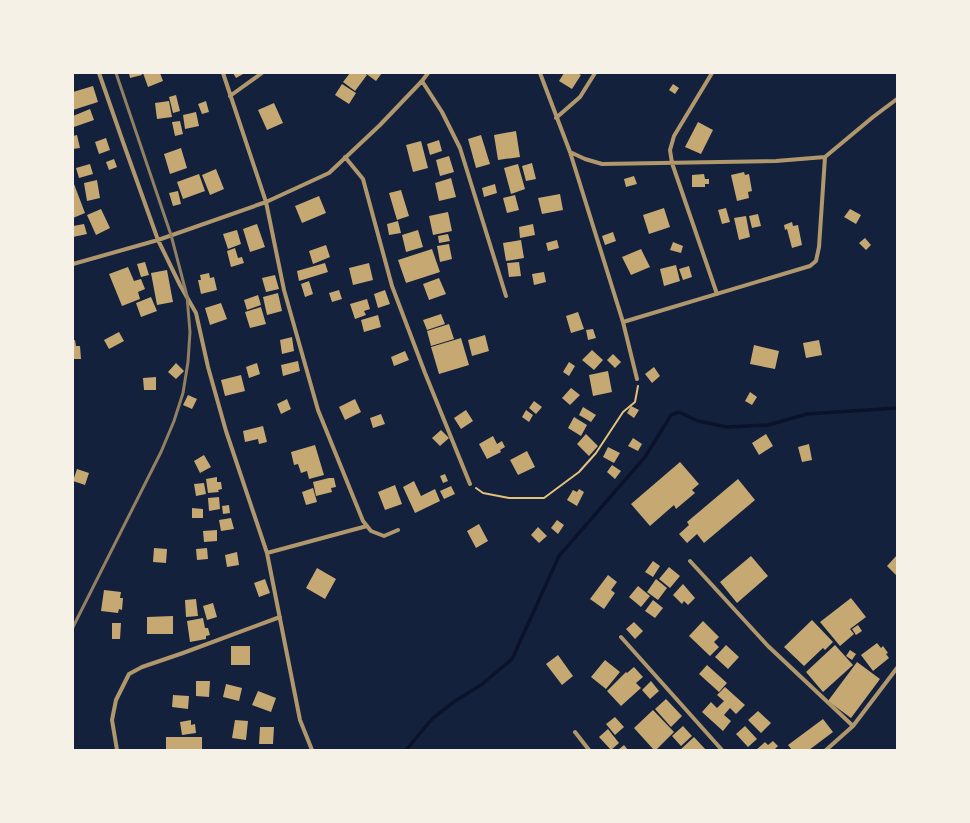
<svg xmlns="http://www.w3.org/2000/svg" width="970" height="823" font-family="'Open Sans',sans-serif">
	<style>
		.lines { fill: none; stroke-linecap: round; stroke-linejoin: round }
		.stream { stroke: #0b132b; stroke-width: 3.5 }
		.building { fill: #c6a872 }
		.path { stroke: #e5c07b; stroke-width: 2 }
		.minor { stroke: #b1986c; stroke-width: 4 }
		.rail { stroke: #918062; stroke-width: 3 }
	</style>
	<rect width="100%" height="100%" fill="#14213d"/>
	<g class="lines">
		<!-- stream -->
		<path class="stream" d="M406 750 432 719 455 701 481 685 512 659 559 556 645 457 671 415 679 412 698 421 727 427 768 425 807 414 897 408"/>
	</g>
	<!-- building -->
	<path class="building" d="M129 73H141L142 75 130 78Z
		M143 73H160L163 81 148 87Z
		M233 73H245L236 78Z
		M350 73H364L367 75 355 91 343 82Z
		M365 73H382L376 81Z
		M564 73H577L581 75 572 89 559 81Z
		M342 84 356 93 349 104 335 95Z
		M673 84 679 88 675 94 669 90Z
		M93 86 98 102 73 110V92Z
		M176 95 180 111 173 113 169 97Z
		M169 101 172 117 157 119 155 103Z
		M206 101 209 112 202 114 198 104Z
		M274 103 283 123 267 130 258 110Z
		M90 109 94 120 74 127 73 116Z
		M196 112 199 126 185 129 183 115Z
		M180 121 183 134 175 136 172 122Z
		M698 122 713 130 701 154 685 147Z
		M516 131 520 157 498 160 494 135Z
		M77 135 80 148 73 149V136Z
		M481 135 490 164 476 168 468 139Z
		M106 138 110 150 99 154 95 142Z
		M439 140 442 151 430 155 427 144Z
		M421 141 428 168 413 172 406 145Z
		M181 148 187 168 170 174 164 154Z
		M449 156 454 172 440 176 436 160Z
		M114 159 117 167 109 170 106 162Z
		M532 163 536 179 526 181 522 166Z
		M90 164 93 174 79 178 76 168Z
		M518 164 525 189 511 194 504 168Z
		M216 169 224 189 210 195 202 175Z
		M744 172 745 175 749 174 752 191 748 192 749 198 737 201 731 175Z
		M199 174 205 191 183 199 177 182Z
		M704 174 705 179H709V184H705V187H692V175Z
		M634 176 637 184 626 187 624 179Z
		M451 178 456 197 439 201 435 183Z
		M97 180 100 198 87 201 84 183Z
		M73 184H74L85 213 73 218Z
		M495 184 497 193 484 197 482 188Z
		M401 190 409 216 397 220 389 193Z
		M178 191 181 204 173 206 169 193Z
		M560 194 563 210 542 214 538 198Z
		M515 195 519 210 507 213 503 198Z
		M319 196 326 213 302 223 295 206Z
		M664 208 670 227 649 234 643 215Z
		M726 208 730 222 722 224 718 210Z
		M101 209 110 228 96 235 87 215Z
		M850 209 861 215 856 224 844 217Z
		M448 212 452 231 433 235 429 216Z
		M758 214 761 226 752 228 749 216Z
		M746 216 750 237 739 240 734 218Z
		M398 221 401 233 389 235 387 224Z
		M792 222 793 226 798 225 802 245 792 248 787 229 785 230 784 225Z
		M84 224 87 234 73 237V226Z
		M257 224 265 247 250 252 243 229Z
		M533 224 535 235 520 238 519 227Z
		M237 230 241 244 228 249 223 234Z
		M418 230 423 247 406 252 402 235Z
		M613 232 616 241 605 245 602 236Z
		M448 234 450 241 439 243 438 236Z
		M865 238 871 245 866 250 859 243Z
		M521 240 524 258 506 261 503 243Z
		M557 240 559 248 548 251 546 243Z
		M673 242 683 246 681 253 670 250Z
		M449 244 452 259 440 262 437 246Z
		M326 245 330 257 313 264 309 251Z
		M235 248 238 258 242 257 244 263 231 267 227 251Z
		M432 249 440 272 406 283 398 260Z
		M641 249 650 267 631 275 622 257Z
		M145 262 149 275 141 277 137 264Z
		M519 262 521 276 509 277 507 263Z
		M325 263 328 272 299 281 297 271Z
		M369 263 373 280 353 285 349 268Z
		M676 265 680 281 664 286 660 269Z
		M689 266 692 277 683 280 679 269Z
		M128 267 134 281 141 279 145 289 138 292 140 299 122 306 109 274Z
		M167 270 173 302 157 305 151 273Z
		M544 272 546 282 534 285 532 274Z
		M209 273 210 278 214 277 217 290 201 294 198 280H201L200 275Z
		M275 275 279 289 266 292 262 278Z
		M439 278 446 294 429 300 423 284Z
		M309 281 313 294 305 297 301 284Z
		M339 290 342 299 332 302 329 293Z
		M385 290 390 304 378 308 374 294Z
		M278 293 282 311 267 315 263 297Z
		M258 295 261 305 247 310 244 300Z
		M151 297 157 311 141 317 136 303Z
		M367 299 370 309 364 311 366 315 355 319 350 304Z
		M221 303 227 319 210 325 205 308Z
		M261 307 266 324 250 328 245 312Z
		M578 312 584 329 571 333 566 316Z
		M441 314 445 324 427 330 423 320Z
		M378 315 381 327 364 332 361 320Z
		M449 324 454 339 431 346 427 331Z
		M593 329 596 338 588 340 586 330Z
		M119 332 124 341 109 349 104 340Z
		M485 335 489 351 472 356 468 340Z
		M292 337 294 351 282 354 280 340Z
		M461 338 469 365 439 374 431 347Z
		M73 340H75L76 346H80L81 359H73Z
		M819 340 822 355 806 358 803 343Z
		M754 345 779 351 775 369 750 364Z
		M592 350 603 360 594 370 582 360Z
		M405 351 409 360 394 366 391 357Z
		M613 354 621 362 615 368 607 360Z
		M298 361 300 371 283 376 281 365Z
		M569 362 575 366 569 376 563 372Z
		M176 363 184 371 176 379 168 372Z
		M257 363 260 374 249 378 246 367Z
		M654 367 660 376 652 383 645 374Z
		M608 371 612 392 593 396 589 375Z
		M241 375 245 391 225 396 221 380Z
		M156 377V390H144L143 378Z
		M571 388 580 395 570 405 562 398Z
		M750 392 757 397 752 405 745 401Z
		M188 395 197 399 192 409 183 405Z
		M287 399 291 409 281 414 277 404Z
		M355 399 361 412 345 420 339 407Z
		M534 401 542 407 536 414 529 408Z
		M631 406 639 410 634 418 627 413Z
		M583 407 596 415 591 422 579 415Z
		M466 410 473 421 461 429 454 418Z
		M526 410 533 415 529 422 522 417Z
		M381 414 385 424 373 428 370 418Z
		M574 417 587 425 581 436 568 428Z
		M263 426 267 442 259 444 258 439 245 442 243 431Z
		M441 430 449 438 440 446 432 438Z
		M586 434 598 446 589 456 577 444Z
		M766 434 773 446 759 455 752 443Z
		M493 436 497 444 502 441 505 447 500 450 501 452 487 459 479 444Z
		M633 438 642 444 638 451 628 446Z
		M809 444 812 460 802 462 798 447Z
		M315 445 324 475 309 479 307 471 301 473 298 464 294 465 291 452Z
		M608 447 620 453 614 463 603 457Z
		M527 451 535 467 518 475 510 460Z
		M204 455 211 467 200 473 194 461Z
		M680 462 699 484 692 490 695 493 676 509 674 505 650 526 631 504Z
		M612 465 621 471 615 479 607 472Z
		M77 469 89 473 85 485 73 481Z
		M445 474 448 481 443 483 440 476Z
		M217 477V482H221L222 489 218 490 219 492 208 493 206 479Z
		M329 478H334L336 487 331 488 332 492 316 496 313 482Z
		M738 479 755 500 704 543 697 534 687 543 679 534 689 525 687 522Z
		M414 481 421 496 435 489 440 501 415 513 403 487Z
		M204 483 206 494 196 496 194 484Z
		M395 485 402 504 385 510 378 492Z
		M451 486 455 494 444 499 440 491Z
		M313 488 317 502 306 505 302 492Z
		M579 489 584 492 577 506 567 500 573 490 577 492Z
		M219 497 220 509 209 511 208 498Z
		M229 505 230 513 223 514 222 506Z
		M192 508 203 509V518H192Z
		M231 518 234 529 221 531 219 520Z
		M557 520 564 525 558 534 551 528Z
		M479 524 488 541 476 548 467 531Z
		M538 527 547 536 539 543 531 535Z
		M217 530V541L204 542 203 531Z
		M154 548 167 549 166 563 153 562Z
		M207 548 208 559 197 560 196 549Z
		M237 552 239 565 227 567 225 555Z
		M897 555V576L887 566Z
		M751 556 768 576 737 603 720 582Z
		M653 561 660 566 653 577 645 572Z
		M669 567 680 576 670 588 659 579Z
		M317 568 336 579 325 599 306 588Z
		M608 575 617 582 611 590 615 593 604 609 590 599Z
		M265 579 270 593 259 597 254 583Z
		M656 579 667 588 658 600 647 592Z
		M683 584 695 598 688 605 684 601 682 604 673 595Z
		M638 586 650 596 641 607 629 597Z
		M104 590 121 592 120 598H123L122 610 119 609 118 613 101 611Z
		M851 598 866 617 850 629 854 634 840 646 820 622Z
		M196 599 198 616 186 617 185 600Z
		M653 600 663 608 655 618 645 611Z
		M213 603 217 617 207 620 203 606Z
		M173 616V634H147V617Z
		M203 618 205 628H208L210 635 206 636V639L190 642 187 621Z
		M812 620 833 642 825 650 823 648 804 666 784 647Z
		M703 621 719 637 714 642 719 647 710 656 689 636Z
		M634 622 643 631 635 639 626 629Z
		M112 623H121L120 639H112Z
		M858 625 862 631 856 635 852 629Z
		M877 643 881 648 883 646 888 653 886 654 889 658 873 671 861 655Z
		M726 645 739 657 728 669 715 657Z
		M835 645 853 665 823 692 806 672Z
		M231 646H250V665H231Z
		M850 650 856 654 852 660 846 656Z
		M558 655 573 676 562 685 546 664Z
		M605 660 620 672 606 689 591 677Z
		M857 662 880 679 851 718 828 701Z
		M707 665 727 683 719 692 699 674Z
		M634 667 643 677 636 683 641 688 621 706 607 691 626 672 627 673Z
		M196 681H210L209 697 196 696Z
		M651 681 659 691 650 699 642 690Z
		M226 684 242 688 239 701 223 697Z
		M725 687 745 705 736 714 730 708 724 715 731 721 723 731 702 712 711 702 717 708 724 701 717 695Z
		M258 691 276 698 271 712 252 705Z
		M173 695 189 696 188 709 172 707Z
		M666 699 682 716 671 727 655 709Z
		M653 710 674 732 656 750H654L634 728Z
		M758 711 771 723 761 733 748 720Z
		M615 717 624 727 615 735 606 724Z
		M823 719 833 732 809 750H792L788 745Z
		M191 720V725L195 724 196 733 182 735 180 722Z
		M235 720 248 721 246 740 232 738Z
		M683 726 692 736 681 746 672 736Z
		M745 726 757 739 748 747 736 734Z
		M260 727H274L273 744H259Z
		M608 729 619 743 611 750 599 737Z
		M166 737H202V750H166Z
		M694 737 706 750H680Z
		M773 741 778 746 774 750H756L765 742 768 745Z
		M624 745 628 750H618Z"/>
	<g class="lines">
		<!-- path -->
		<path class="path" d="M476 488 483 493 509 498H544L579 472 596 453 623 412 635 402 638 386"/>
		<!-- minor -->
		<path class="minor" d="M99 73 123 142 158 240 180 285 196 313 208 367 226 431 267 553 300 720 312 750
			M223 73 266 202 284 290 318 410 363 521 371 531 384 536 398 530
			M540 73 570 152 623 322 637 379
			M712 73 674 136 670 150 672 163 717 294
			M422 81 442 112 460 148 506 296
			M230 96 262 73
			M556 118 580 97 595 73
			M570 152 585 159 602 164 776 161 825 157 873 117 897 99
			M345 157 363 179 392 286 425 373 470 484
			M73 264 158 240 266 202 329 173 380 125 422 81 428 73
			M623 322 810 266 816 261 819 247 825 157
			M267 553 367 526
			M690 561 768 646 853 726
			M621 637 722 750
			M575 732 589 750
			M117 750 112 720 116 700 129 674 142 667 183 653 280 617
			M826 750 853 726 897 668"/>
		<!-- rail -->
		<path class="rail" d="M73 627 161 452 174 421 183 393 188 362 190 332 187 296 171 235 116 73"/>
	</g>
	<!-- border -->
	<rect width="970" height="823" fill="none" stroke="#f6f1e7" stroke-width="148"/>
</svg>
